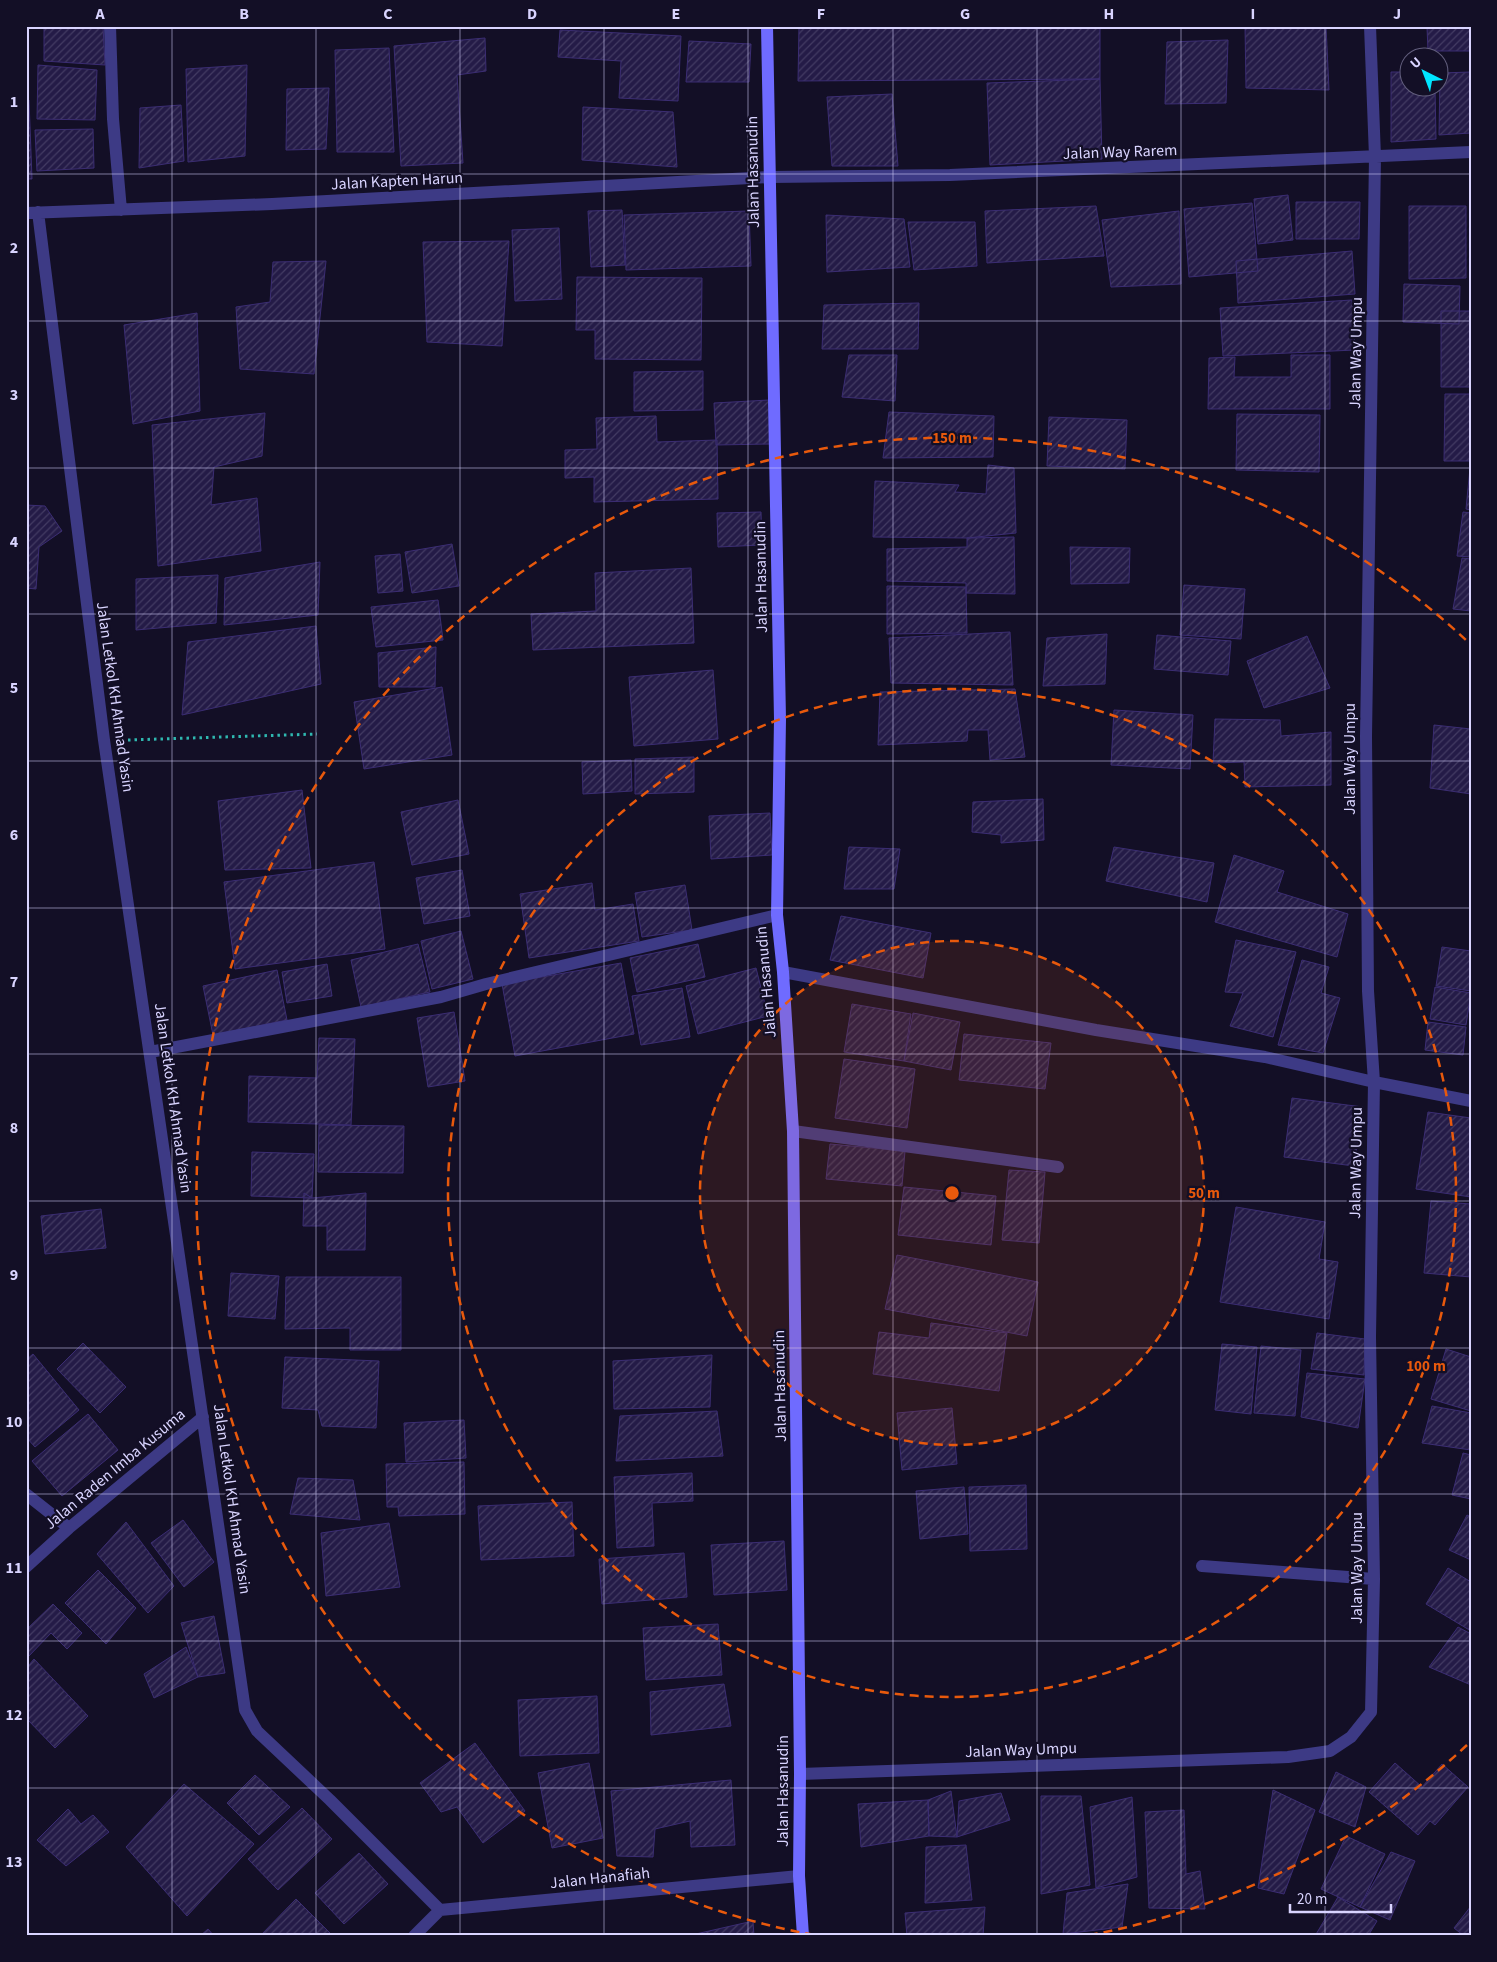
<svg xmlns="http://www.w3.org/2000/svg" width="1497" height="1962" font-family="'Source Sans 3',sans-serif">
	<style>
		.building { fill: url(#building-hatch); stroke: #3b2d73 }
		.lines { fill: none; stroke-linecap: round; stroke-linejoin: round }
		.path { stroke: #2fb8b0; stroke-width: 3; stroke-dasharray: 2.5 4; stroke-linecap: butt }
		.street { stroke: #3d3a85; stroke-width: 12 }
		.secondary { stroke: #6f6bff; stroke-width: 12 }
		.grid { fill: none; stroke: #d9d4ff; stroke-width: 1; stroke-opacity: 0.55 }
		.ring { fill: none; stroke: #e8590c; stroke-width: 2.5; stroke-dasharray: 9 6 }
		.labels { text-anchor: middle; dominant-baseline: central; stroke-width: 4.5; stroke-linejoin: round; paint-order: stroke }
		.street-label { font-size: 16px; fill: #d9d4ff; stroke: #130f26 }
		.centre { fill: #e8590c; stroke: #130f26; stroke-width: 2.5 }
		.ring-label { font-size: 15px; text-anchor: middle; font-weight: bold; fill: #e8590c; stroke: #130f26; stroke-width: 4.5; stroke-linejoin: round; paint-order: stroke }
		.neatline { fill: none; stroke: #d9d4ff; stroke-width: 2 }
		.grid-label { font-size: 16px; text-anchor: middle; font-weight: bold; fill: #d9d4ff }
	</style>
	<defs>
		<pattern id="building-hatch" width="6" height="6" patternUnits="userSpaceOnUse" patternTransform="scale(1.25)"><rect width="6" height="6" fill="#241b47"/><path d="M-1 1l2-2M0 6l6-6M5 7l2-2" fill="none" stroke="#433b63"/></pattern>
	</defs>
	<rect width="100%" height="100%" fill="#130f26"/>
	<!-- building -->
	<path class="building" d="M44 26H103L105 65 44 61Z
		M799 26H1100V79L798 81Z
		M1245 26H1326L1329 90 1246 88Z
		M1441 26H1471V51H1428L1427 27 1441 29Z
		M560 30 681 36 678 101 619 98 621 61 558 57Z
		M485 38 486 71 457 75 463 163 401 166 394 46Z
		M1228 40 1226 103 1165 104 1167 42Z
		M689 41 751 44 749 82H686Z
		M389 48 394 152H337L335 50Z
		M38 65 97 70 95 120 37 119Z
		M247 65 245 156 188 162 186 69Z
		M1391 72H1410V88H1435L1436 139 1391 142Z
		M1471 72V133L1439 135 1440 73Z
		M1100 79 1102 159 990 165 987 83Z
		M329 88 326 149 286 150 287 89Z
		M892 94 898 166H832L827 97Z
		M26 100H29L32 179H26Z
		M181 105 184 161 139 168 140 108Z
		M583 107 673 112 677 167 582 160Z
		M93 129 94 168 37 171 35 130Z
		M1288 195 1293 240 1258 244 1254 199Z
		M1296 202H1360L1359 239H1296Z
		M1252 203 1258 271 1189 277 1184 209Z
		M1096 206 1104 256 987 263 985 211Z
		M1409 206H1466V278L1409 279Z
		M622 210 625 265 591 267 588 211Z
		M749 211 751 266 626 270 624 215Z
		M1179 211 1181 284 1111 287 1102 220Z
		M826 215 904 219 910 267 827 272Z
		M908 222H975L977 266 914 270Z
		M559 228 562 299 515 301 512 230Z
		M509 241 502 346 427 342 423 242Z
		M1352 251 1355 294 1238 303 1236 261Z
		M326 261 314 374 240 369 236 307 270 302 273 262Z
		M577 277 702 278 701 360 595 359V330H576Z
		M1404 284 1460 286 1459 324 1403 322Z
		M1352 300 1355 350 1223 356 1220 308Z
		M919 303 918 349H822L824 305Z
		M1441 311H1471V387H1441Z
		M197 313 200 411 133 424 124 325Z
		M849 355H897L895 401 842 397Z
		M1291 355H1330V409H1208L1209 358 1235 357 1234 377H1291Z
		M703 371V410L634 411V372Z
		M1445 394H1471V461H1444Z
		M769 400 770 444 716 445 714 403Z
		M889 412 994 416 993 457 883 458Z
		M265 413 262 456 214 467 211 505 257 498 261 551 158 566 152 425Z
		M1237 414 1320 415 1319 472 1236 470Z
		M656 416 657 442 717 440 718 499 594 502V477L565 478V450L597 449 596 418Z
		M1049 417 1127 420 1125 469 1047 466Z
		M988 465 1014 468 1016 533 967 538 873 537 875 481 959 485 955 492 986 494Z
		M1470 468H1471V510L1466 509Z
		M26 505 45 506 62 531 39 547 36 589 26 588Z
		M761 512 762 545 718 547 717 513Z
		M1463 512 1471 513V557L1457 556Z
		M1014 537 1015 594 966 593V583L887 581V549L967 547V538Z
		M452 544 459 586 412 593 405 552Z
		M1070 547 1130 548 1129 583 1071 584Z
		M400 554 403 591 378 593 375 556Z
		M1462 558 1471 559V611L1453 609Z
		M320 562 318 615 224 625 225 578Z
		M691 568 694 643 533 650 531 614 596 611 595 573Z
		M218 575 216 623 136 630V579Z
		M1184 585 1245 589 1241 639 1180 635Z
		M887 586 966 587 967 633 887 634Z
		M438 600 443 640 376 647 371 607Z
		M316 626 321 684 182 715 188 642Z
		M1010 632 1013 685 891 683 889 638Z
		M1107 634 1105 684 1043 686 1047 638Z
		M1157 635 1231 641 1228 675 1154 669Z
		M1307 636 1330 688 1264 708 1247 661Z
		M436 647 435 687H379L378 653Z
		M713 670 718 739 634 746 629 677Z
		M442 687 452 755 364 769 354 702Z
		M1015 689 1025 757 990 760 988 730H968L967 741 878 745 880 692Z
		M1114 710 1193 715 1190 769 1111 765Z
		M1215 719 1280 720 1281 736 1331 732V785L1245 787 1244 762 1213 763Z
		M1434 725 1471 729V794L1430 788Z
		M694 757V792L635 794V759Z
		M631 760 632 791 583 794 582 762Z
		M302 790 311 868 225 870 218 801Z
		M1043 799 1044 840 1001 843V835L972 832 973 802Z
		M458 800 469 854 412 865 401 812Z
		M770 813 772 855 711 859 709 816Z
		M849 847 900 849 894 889H844Z
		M1114 847 1214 863 1207 902 1106 881Z
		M1234 855 1284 871 1277 892 1348 914 1337 957 1215 922Z
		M374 862 385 949 235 969 224 882Z
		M462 870 470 916 424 924 416 878Z
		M592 883 595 910 633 904 639 941 529 958 520 894Z
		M685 885 692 930 642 937 635 893Z
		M841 916 931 933 923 978 830 960Z
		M461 931 473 979 432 989 421 941Z
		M1236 940 1296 952 1273 1037 1230 1026 1243 993 1225 992Z
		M418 944 430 992 361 1007 351 960Z
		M698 944 705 977 637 992 630 958Z
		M1442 947 1471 951V991L1436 986Z
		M1302 960 1329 967 1321 993 1340 998 1323 1053 1278 1045Z
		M621 963 634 1034 515 1056 502 984Z
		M327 964 332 996 287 1003 282 972Z
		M756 968 768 1016 698 1034 686 986Z
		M277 970 287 1020 213 1035 203 986Z
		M1435 987 1471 993 1466 1025 1430 1019Z
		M682 988 690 1037 641 1045 632 996Z
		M852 1004 911 1014 904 1061 844 1052Z
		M454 1012 465 1081 428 1087 417 1018Z
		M913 1013 960 1022 951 1070 904 1061Z
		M1428 1022 1466 1027 1463 1055 1425 1050Z
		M964 1034 1051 1043 1045 1089 959 1080Z
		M319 1038 355 1039 351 1125 248 1122 249 1076 317 1078Z
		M844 1059 915 1069 907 1128 835 1118Z
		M1292 1098 1363 1107 1354 1166 1284 1157Z
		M1428 1112 1471 1118V1197L1416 1189Z
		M319 1125 404 1126 403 1173 318 1172Z
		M830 1144 905 1151 902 1186 826 1179Z
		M252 1152 314 1154 312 1198 251 1196Z
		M1009 1170 1045 1172 1039 1243 1002 1240Z
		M904 1187 996 1196 991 1245 898 1235Z
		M304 1193 312 1198 366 1193 365 1250H327V1226H303Z
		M1431 1201 1471 1204V1277L1424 1273Z
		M1236 1207 1325 1222 1319 1259 1338 1262 1329 1319 1220 1302Z
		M101 1209 106 1248 45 1254 41 1216Z
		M897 1255 1038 1282 1027 1336 885 1309Z
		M231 1273 279 1276 275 1319 228 1316Z
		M286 1277H401V1350H350V1328L285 1329Z
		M931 1323 1007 1333 999 1391 873 1374 879 1332 929 1338Z
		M1317 1333 1365 1339 1364 1375 1311 1369Z
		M83 1343 126 1387 100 1413 57 1369Z
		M1222 1344 1257 1347 1251 1414 1215 1410Z
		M1261 1346 1301 1350 1295 1416 1254 1413Z
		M1446 1349 1471 1357V1411L1431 1399Z
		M33 1354 79 1410 35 1447 26 1437V1360Z
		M712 1355 710 1407 614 1409 613 1361Z
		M285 1357 379 1361 376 1428 322 1426 318 1410 282 1408Z
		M1307 1373 1365 1379 1358 1428 1301 1417Z
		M1432 1406 1471 1413V1450L1422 1443Z
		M952 1408 957 1464 902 1470 897 1413Z
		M717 1411 723 1456 616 1461 620 1416Z
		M88 1414 118 1450 62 1496 32 1461Z
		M464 1420 466 1458 406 1462 404 1423Z
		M1463 1453 1471 1455V1499L1452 1495Z
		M464 1462 465 1514 399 1516 398 1507H387L386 1464Z
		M692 1473 693 1501 652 1503 654 1546 617 1548 614 1477Z
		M298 1478 353 1480 360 1520 290 1514Z
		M1026 1485 1027 1549 970 1551 969 1487Z
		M964 1487 968 1534 920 1539 916 1491Z
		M572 1502 574 1556 481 1560 478 1506Z
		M1467 1515 1471 1517V1560L1449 1550Z
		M183 1520 214 1562 184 1587 151 1543Z
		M126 1522 174 1586 148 1613 97 1554Z
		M389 1523 400 1587 326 1596 321 1533Z
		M784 1541 787 1590 714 1595 711 1545Z
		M684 1553 687 1597 602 1604 599 1559Z
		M1448 1568 1471 1582V1631L1426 1604Z
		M98 1570 136 1608 106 1644 65 1603Z
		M53 1604 82 1633 67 1649 51 1633 28 1657 26 1630Z
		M214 1616 225 1673 198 1677 181 1623Z
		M718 1624 722 1675 646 1680 643 1628Z
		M1458 1627 1471 1634V1685L1429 1667Z
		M186 1647 198 1677 154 1698 144 1674Z
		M34 1659 88 1716 55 1748 26 1718V1662L29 1665Z
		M724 1684 731 1726 651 1735 650 1692Z
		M597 1696 599 1753 520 1756 518 1700Z
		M475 1743 525 1811 483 1843 457 1807 441 1812 420 1783Z
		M589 1763 603 1838 552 1848 538 1773Z
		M1395 1763 1422 1787 1442 1764 1468 1787 1435 1825 1430 1821 1418 1835 1369 1792Z
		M1336 1772 1366 1787 1355 1827 1319 1812Z
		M255 1775 290 1807 259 1835 227 1803Z
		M731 1780 735 1845 691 1847 690 1821 655 1829 653 1857 617 1856 611 1791Z
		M184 1784 254 1844 187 1916 126 1847Z
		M1273 1790 1315 1810 1284 1894 1258 1888Z
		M951 1791 957 1837 929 1836 928 1800Z
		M1001 1793 1010 1820 957 1837 959 1801Z
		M1041 1796H1081L1090 1885 1041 1894Z
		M1132 1797 1137 1877 1096 1888 1090 1807Z
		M928 1800 929 1836 861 1847 858 1804Z
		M302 1808 332 1839 278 1890 248 1859Z
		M68 1809 81 1824 93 1815 109 1832 66 1866 37 1840Z
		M1184 1810 1186 1874 1200 1871 1205 1909 1149 1908 1145 1812Z
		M1346 1836 1385 1854 1360 1907 1321 1889Z
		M966 1845 972 1900 925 1903 926 1847Z
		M1391 1852 1415 1861 1390 1920 1360 1907Z
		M359 1853 388 1884 344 1924 315 1893Z
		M1128 1884 1122 1927 1063 1934 1067 1893Z
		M1338 1897 1377 1921 1368 1936H1315Z
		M296 1899 333 1936H260Z
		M1471 1906V1936H1464L1454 1928Z
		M985 1907 983 1936H907L905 1913Z
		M753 1921 754 1936H687Z
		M208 1929 214 1936H200Z"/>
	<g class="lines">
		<!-- path -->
		<path class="path" d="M128 740 317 734"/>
		<!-- street -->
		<path class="street" d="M110 26 113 119 121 210
			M38 212 104 740 245 1710 257 1731 330 1800 440 1910
			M26 213 272 204 770 177 950 175 1471 152
			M783 972 1096 1030 1265 1057 1374 1082 1471 1101
			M150 1052 441 997 486 984 777 915
			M793 1131 1058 1167
			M26 1494 69 1528
			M1202 1566 1374 1579
			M26 1567 69 1528 203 1417
			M800 1774 1288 1757 1330 1751 1351 1737 1371 1712 1374 1579 1370 1337 1374 1082 1368 991 1366 736 1375 157 1370 26
			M414 1936 440 1910 799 1876"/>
		<!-- secondary -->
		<path class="secondary" d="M767 26 780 719 777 915 783 972 793 1131 800 1774 799 1876 803 1936"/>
	</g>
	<!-- grid -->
	<path class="grid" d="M172 26V1936M316 26V1936M460 26V1936M604 26V1936M748 26V1936M893 26V1936M1037 26V1936M1181 26V1936M1325 26V1936M26 174H1471M26 321H1471M26 468H1471M26 614H1471M26 761H1471M26 908H1471M26 1054H1471M26 1201H1471M26 1348H1471M26 1494H1471M26 1641H1471M26 1788H1471"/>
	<!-- distance rings -->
	<circle cx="952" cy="1193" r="252" fill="#e8590c" fill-opacity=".12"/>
	<g class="ring">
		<circle cx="952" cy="1193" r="252"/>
		<circle cx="952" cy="1193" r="504"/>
		<path d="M1467 1745A755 755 0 0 1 1090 1935M814 1935A755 755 0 1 1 1467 641"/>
	</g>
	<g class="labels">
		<!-- street labels -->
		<g class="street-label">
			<text transform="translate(1120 152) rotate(-2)">Jalan Way Rarem</text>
			<text transform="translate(753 172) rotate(-91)">Jalan Hasanudin</text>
			<text transform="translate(397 181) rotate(-3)">Jalan Kapten Harun</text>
			<text transform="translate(1356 353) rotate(-89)">Jalan Way Umpu</text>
			<text transform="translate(761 577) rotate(-91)">Jalan Hasanudin</text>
			<text transform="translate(115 697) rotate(82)">Jalan Letkol KH Ahmad Yasin</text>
			<text transform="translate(1350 759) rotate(-90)">Jalan Way Umpu</text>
			<text transform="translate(766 982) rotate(-95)">Jalan Hasanudin</text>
			<text transform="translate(173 1098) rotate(82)">Jalan Letkol KH Ahmad Yasin</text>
			<text transform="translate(1356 1163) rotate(-89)">Jalan Way Umpu</text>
			<text transform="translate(780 1386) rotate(-91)">Jalan Hasanudin</text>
			<text transform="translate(115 1469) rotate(-40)">Jalan Raden Imba Kusuma</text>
			<text transform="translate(232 1499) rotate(82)">Jalan Letkol KH Ahmad Yasin</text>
			<text transform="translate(1357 1568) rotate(-90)">Jalan Way Umpu</text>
			<text transform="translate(1021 1750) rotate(-2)">Jalan Way Umpu</text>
			<text transform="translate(783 1791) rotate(-90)">Jalan Hasanudin</text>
			<text transform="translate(600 1878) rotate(-6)">Jalan Hanafiah</text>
		</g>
	</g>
	<circle cx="952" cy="1193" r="8" class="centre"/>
	<g class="ring-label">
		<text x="952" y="443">150 m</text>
		<text x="1204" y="1198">50 m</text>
		<text x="1426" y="1371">100 m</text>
	</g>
	<!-- border -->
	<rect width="1497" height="1962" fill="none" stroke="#130f26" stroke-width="55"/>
	<!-- north arrow -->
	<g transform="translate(1424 72) rotate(318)"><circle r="24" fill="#130f26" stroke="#625e7d"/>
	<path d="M0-4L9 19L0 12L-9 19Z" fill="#00e5ff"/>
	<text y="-8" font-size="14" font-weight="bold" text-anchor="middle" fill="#d9d4ff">U</text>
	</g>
	<!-- scale -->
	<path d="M1290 1904v8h101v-8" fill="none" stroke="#d9d4ff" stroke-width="2.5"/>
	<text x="1297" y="1904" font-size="15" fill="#d9d4ff" stroke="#130f26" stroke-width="4" paint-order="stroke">20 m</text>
	<rect x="28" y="28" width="1442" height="1906" class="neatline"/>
	<g class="grid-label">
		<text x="100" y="19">A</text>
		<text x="244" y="19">B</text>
		<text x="388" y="19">C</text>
		<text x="532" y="19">D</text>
		<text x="676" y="19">E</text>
		<text x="821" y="19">F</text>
		<text x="965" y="19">G</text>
		<text x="1109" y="19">H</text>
		<text x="1253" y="19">I</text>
		<text x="1397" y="19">J</text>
		<text x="14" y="107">1</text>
		<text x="14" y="253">2</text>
		<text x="14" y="400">3</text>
		<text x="14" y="547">4</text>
		<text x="14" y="693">5</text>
		<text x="14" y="840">6</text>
		<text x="14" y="987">7</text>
		<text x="14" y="1133">8</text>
		<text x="14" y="1280">9</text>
		<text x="14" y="1427">10</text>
		<text x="14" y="1573">11</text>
		<text x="14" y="1720">12</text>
		<text x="14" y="1867">13</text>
	</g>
</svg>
